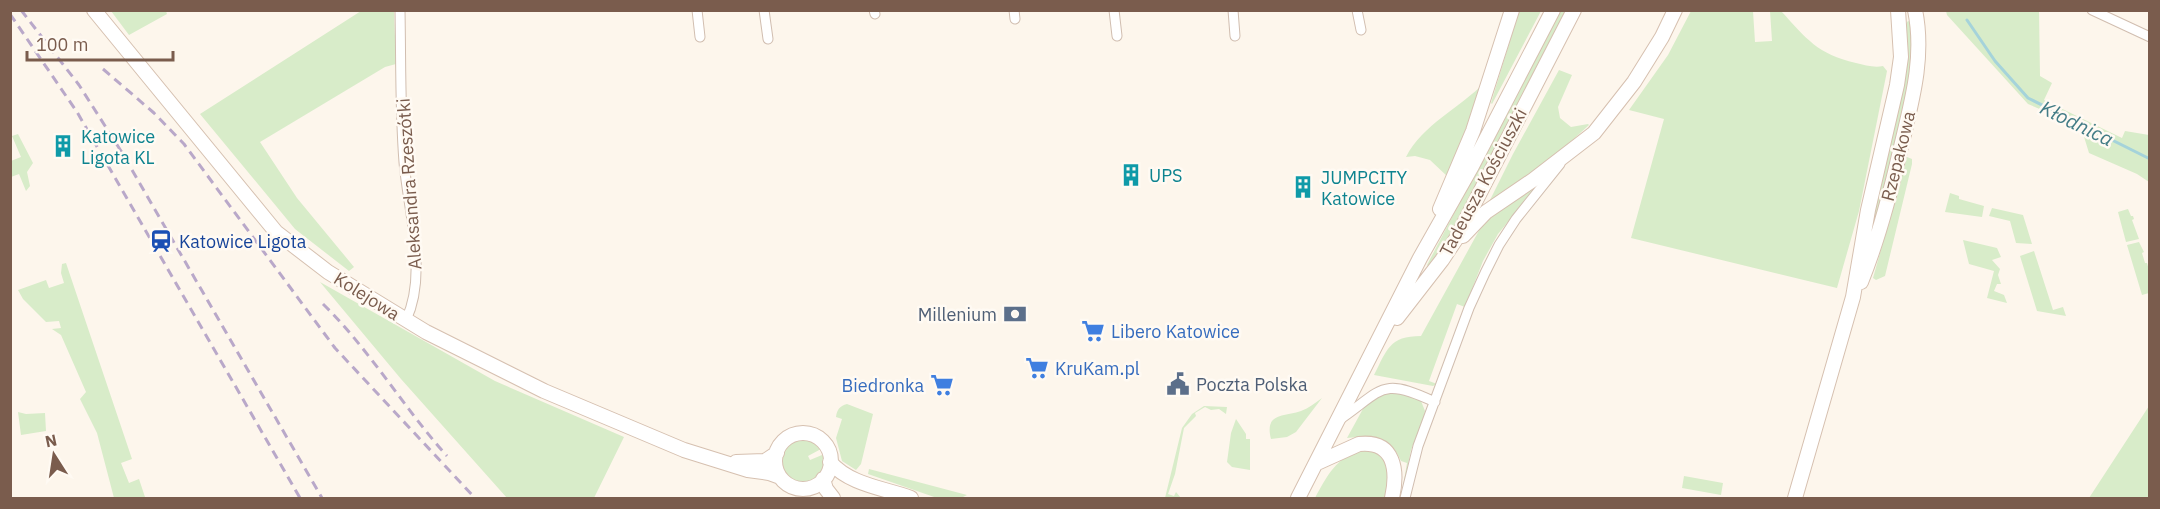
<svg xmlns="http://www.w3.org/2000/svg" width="2160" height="509" font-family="'IBM Plex Sans',sans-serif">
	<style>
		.green { fill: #d8ecc9 }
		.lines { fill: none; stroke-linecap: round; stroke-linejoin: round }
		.stream { stroke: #a5d3da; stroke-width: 3 }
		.street-casing { stroke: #d1beb0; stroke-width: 11 }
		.secondary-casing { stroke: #d6c0b0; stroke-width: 16 }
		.street { stroke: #fff; stroke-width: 9 }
		.secondary { stroke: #fff; stroke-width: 14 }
		.rail { stroke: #b9a8c9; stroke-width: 3; stroke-dasharray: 9 6; stroke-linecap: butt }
		.labels { text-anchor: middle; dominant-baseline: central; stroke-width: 5; stroke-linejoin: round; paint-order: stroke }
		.culture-label { font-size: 18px; fill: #0d838f; stroke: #fffaf3; text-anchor: start }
		.street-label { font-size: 18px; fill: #7a5c4d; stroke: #fffaf3 }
		.transit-label { font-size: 18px; fill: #164399; stroke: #fffaf3; text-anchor: start }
		.service-label { font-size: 18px; fill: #4e5e75; stroke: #fffaf3; text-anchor: end }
		.shop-label { font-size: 18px; fill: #366cbe; stroke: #fffaf3; text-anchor: start }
		.water-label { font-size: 20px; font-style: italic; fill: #437c86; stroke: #fffaf3 }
	</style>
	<rect width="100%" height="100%" fill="#fdf6ec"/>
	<!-- green -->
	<path class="green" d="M111 11H166L167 14 129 35Z
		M361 11H394L396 64 385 67 260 142 297 198 354 267 349 271 295 229 200 114Z
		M1519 11H1541L1492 104 1491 103Z
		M1560 11H1567L1448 238 1428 266 1427 265Z
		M1691 11H1753L1755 42 1772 41 1770 11H1781C1807 39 1817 54 1856 63 1865 65 1874 68 1883 66L1887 71 1859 211 1837 288 1631 238 1664 119 1629 110 1668 55Z
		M1946 11H2039L2040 76 2052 83 2044 100 2122 138 2125 131 2149 135V182L2137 174 2089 153 2081 127 2028 104 1947 15Z
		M1908 21 1911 22C1919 65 1903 109 1894 151 1887 181 1880 212 1869 241L1905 25Z
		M1559 70 1572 75 1558 107 1560 118 1571 127 1588 124 1589 125 1544 166 1489 202 1513 154Z
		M1485 82 1448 177 1430 160 1415 156 1406 157C1422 125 1460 108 1485 82Z
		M18 134 33 163 27 172 30 186 26 191 19 174 11 177V161L21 157 12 136Z
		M1907 157 1912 159V164L1885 276 1876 280 1873 278Z
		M1539 184 1498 234 1483 261 1465 307 1457 304 1429 381 1437 384 1433 386 1374 375C1387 350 1389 336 1421 336L1487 216Z
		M1950 193 1959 196V199L1984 206 1982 217 1945 212Z
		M1992 208 2023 215 2032 244 2016 243 2010 221 1989 216Z
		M2128 209 2131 216H2133L2134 219 2132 220 2139 239 2126 242 2118 212Z
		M1963 240 1997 248 2001 257 1992 260 2000 269 1998 275 2001 284H1997L1994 291 2004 295 2007 303 1987 298 1994 271 1969 264Z
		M2139 242 2144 252 2142 253 2145 263H2147L2149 270 2148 271 2149 293 2142 295 2127 245Z
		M2034 251 2053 310 2063 307 2066 316 2037 311 2020 256Z
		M66 263 132 459 121 463 129 483 139 479 145 497 142 498H114L97 433 80 399 86 392 61 335 52 329 61 328 59 321 46 322 23 299 18 290 46 280 49 288 64 283 61 273 62 264Z
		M320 282 495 381 624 437 594 498H507L401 379Z
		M1399 391 1421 401 1425 411 1424 417 1411 450 1401 498 1407 463 1401 461C1389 433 1371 436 1347 438L1364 407 1374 396Z
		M1322 398 1296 432 1287 437 1271 439C1264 412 1285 417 1301 411 1309 408 1315 403 1322 398Z
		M847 404 873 414 861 464 856 470 842 461 836 438 842 419 836 417C837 409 840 406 847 404Z
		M1204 406 1227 407 1226 414 1219 409 1211 410 1205 407 1195 413 1196 416 1184 428 1175 474 1168 494 1174 496 1176 492 1181 498H1165L1182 428 1192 414Z
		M2149 406V498H2089Z
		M18 412 26 414 45 413 46 431 21 435Z
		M1236 419 1246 434V439H1250V470L1232 467 1227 462 1231 433Z
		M798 440 811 441 821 449 808 456 810 460 822 455 824 458C824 494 775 486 782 456 784 447 790 443 798 440Z
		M1362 448 1382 453 1389 465 1387 498H1315C1328 474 1335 460 1362 448Z
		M869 469 967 495 961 498H937L868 474Z
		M1684 476 1723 483 1721 495 1682 488Z"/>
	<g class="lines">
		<!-- stream -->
		<path class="stream" d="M1967 20 1995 61 2028 98 2150 159"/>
		<!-- street casing -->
		<g class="street-casing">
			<path id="street" d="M400 10C401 61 400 112 404 162 408 211 428 274 406 320
				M697 10 700 37
				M764 10 768 39
				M874 10 875 14
				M1014 10 1015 19
				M1114 10 1117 36
				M1233 10 1235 36
				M1357 10 1361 30
				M2092 10 2150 37
				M1339 420C1383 390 1380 376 1435 402
				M1405 498 1418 446 1469 308 1485 273 1499 245 1516 219 1560 164"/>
		</g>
		<!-- secondary casing -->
		<g class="secondary-casing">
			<path id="secondary" d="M94 10 276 232 328 272 426 332 544 391 684 450 748 470 769 473 780 477
				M1440 209 1473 131 1512 10
				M1463 236 1486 212 1533 180 1594 133 1634 82 1662 37 1675 10
				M1861 282C1878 240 1890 195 1900 151 1911 104 1925 58 1915 10
				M1397 318 1442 260 1456 239 1574 10
				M775 461a28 28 0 1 1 56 0a28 28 0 1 1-56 0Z
				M736 462 765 461 777 453
				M830 462C850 485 884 488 911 498
				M1317 463 1359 444C1395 440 1398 471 1392 498
				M823 479 826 489 833 498
				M1298 498 1420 258 1472 166 1553 10
				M1795 498 1853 297 1868 210 1897 85 1901 57 1898 10"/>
		</g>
		<!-- street -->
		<use href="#street" class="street"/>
		<!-- secondary -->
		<use href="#secondary" class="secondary"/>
		<!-- rail -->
		<path class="rail" d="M21 10 79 85 121 151 322 498
			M10 14 77 112 300 498
			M103 69 154 113 184 144 335 348 475 498
			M323 304C370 350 403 407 447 456"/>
	</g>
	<!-- icons -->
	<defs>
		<g id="building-bare" transform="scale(1.8)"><path d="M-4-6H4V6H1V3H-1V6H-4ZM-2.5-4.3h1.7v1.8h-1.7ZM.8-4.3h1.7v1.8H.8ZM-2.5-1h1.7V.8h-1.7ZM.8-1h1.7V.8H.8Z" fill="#0f9aa8" stroke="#fffaf3" stroke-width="2.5" paint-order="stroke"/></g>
		<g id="station-bare" transform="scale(1.8)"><path d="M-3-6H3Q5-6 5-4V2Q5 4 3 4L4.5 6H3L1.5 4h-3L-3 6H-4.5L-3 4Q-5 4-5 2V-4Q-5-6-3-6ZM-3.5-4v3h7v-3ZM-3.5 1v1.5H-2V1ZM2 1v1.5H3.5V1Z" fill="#1a4fb4" stroke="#fffaf3" stroke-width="2.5" paint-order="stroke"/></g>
		<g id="bank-bare" transform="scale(1.8)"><path d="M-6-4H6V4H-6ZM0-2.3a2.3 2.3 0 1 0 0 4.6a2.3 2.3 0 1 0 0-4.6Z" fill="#5c6f8a" stroke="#fffaf3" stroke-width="2.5" paint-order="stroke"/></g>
		<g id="supermarket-bare" transform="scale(1.8)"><path d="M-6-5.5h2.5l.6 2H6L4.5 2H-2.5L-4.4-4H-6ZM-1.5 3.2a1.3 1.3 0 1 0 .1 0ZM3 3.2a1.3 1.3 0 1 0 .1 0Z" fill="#3f7fe0" stroke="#fffaf3" stroke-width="2.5" paint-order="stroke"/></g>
		<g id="civic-bare" transform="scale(1.8)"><path d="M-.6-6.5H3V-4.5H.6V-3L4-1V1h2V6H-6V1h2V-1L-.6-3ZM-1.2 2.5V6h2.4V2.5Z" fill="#5c6f8a" stroke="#fffaf3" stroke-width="2.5" paint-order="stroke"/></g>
	</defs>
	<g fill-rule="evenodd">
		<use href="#building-bare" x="63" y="146"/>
		<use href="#building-bare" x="1131" y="175"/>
		<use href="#building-bare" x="1303" y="187"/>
		<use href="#station-bare" x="161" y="241"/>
		<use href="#bank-bare" x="1015" y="314"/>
		<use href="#supermarket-bare" x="1093" y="331"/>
		<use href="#supermarket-bare" x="1037" y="368"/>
		<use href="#civic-bare" x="1178" y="384"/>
		<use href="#supermarket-bare" x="942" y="385"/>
	</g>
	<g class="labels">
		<!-- culture labels -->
		<g class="culture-label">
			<text x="81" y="136">Katowice<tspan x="81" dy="21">Ligota KL</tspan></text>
			<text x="1149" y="175">UPS</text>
			<text x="1321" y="177">JUMPCITY<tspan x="1321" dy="21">Katowice</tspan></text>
		</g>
		<!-- street labels -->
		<g class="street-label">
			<text transform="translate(1898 156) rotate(-76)">Rzepakowa</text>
			<text transform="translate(1483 182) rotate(-62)">Tadeusza Kościuszki</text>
			<text transform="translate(409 184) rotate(-94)">Aleksandra Rzeszótki</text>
			<text transform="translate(367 296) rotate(32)">Kolejowa</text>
		</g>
		<!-- transit labels -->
		<g class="transit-label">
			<text x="179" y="241">Katowice Ligota</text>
		</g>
		<!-- service labels -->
		<g class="service-label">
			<text x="997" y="314">Millenium</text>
			<text x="1196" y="384" text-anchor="start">Poczta Polska</text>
		</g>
		<!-- shop labels -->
		<g class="shop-label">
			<text x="1111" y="331">Libero Katowice</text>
			<text x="1055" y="368">KruKam.pl</text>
			<text x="924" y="385" text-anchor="end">Biedronka</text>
		</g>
		<!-- water labels -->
		<g class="water-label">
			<text transform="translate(2077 123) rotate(26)">Kłodnica</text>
		</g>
	</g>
	<!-- border -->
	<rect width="2160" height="509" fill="none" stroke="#7a5c4d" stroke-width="24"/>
	<!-- north arrow -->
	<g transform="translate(54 455) rotate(348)" stroke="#fffaf3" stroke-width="4.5" paint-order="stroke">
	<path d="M0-4.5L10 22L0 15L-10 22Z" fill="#7a5c4d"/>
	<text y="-9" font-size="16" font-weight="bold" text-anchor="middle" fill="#7a5c4d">N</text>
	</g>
	<!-- scale -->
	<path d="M27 51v9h146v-9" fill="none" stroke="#7a5c4d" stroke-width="3"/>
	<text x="36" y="51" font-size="18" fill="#7a5c4d" stroke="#fffaf3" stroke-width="4.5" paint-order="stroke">100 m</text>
</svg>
